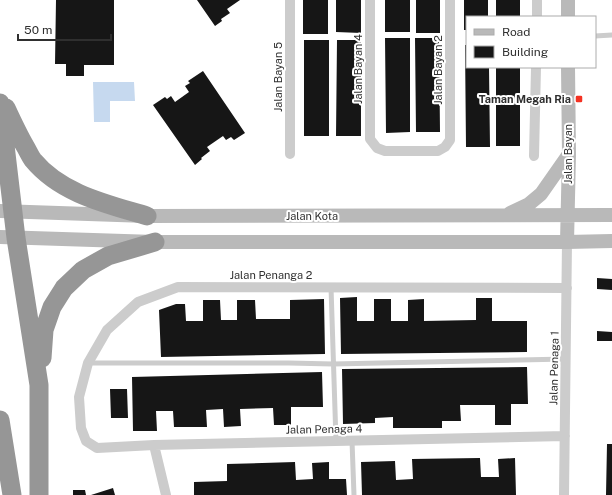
<svg xmlns="http://www.w3.org/2000/svg" width="612" height="495" font-family="'Public Sans',sans-serif">
	<style>
		.water { fill: #c6d9ef }
		.building { fill: #161616 }
		.lines { fill: none; stroke-linecap: round; stroke-linejoin: round }
		.lane { stroke: #ccc; stroke-width: 5 }
		.street { stroke: #ccc; stroke-width: 10 }
		.secondary { stroke: #b9b9b9; stroke-width: 14 }
		.highway { stroke: #969696; stroke-width: 19 }
		.poi-dot { fill: #f43223; stroke: #fff; stroke-width: 1.5 }
		.labels { text-anchor: middle; dominant-baseline: central; stroke-width: 4; stroke-linejoin: round; paint-order: stroke }
		.street-label { font-size: 11px; fill: #2f2f2f; stroke: #fff }
		.poi-label { font-size: 11px; font-weight: bold; fill: #2f2f2f; stroke: #fff; text-anchor: end }
	</style>
	<rect width="100%" height="100%" fill="#fff"/>
	<!-- water -->
	<path class="water" d="M93 82H134L135 101H110V122H94Z"/>
	<!-- building -->
	<path class="building" d="M56 0H114V65H84V76H66V64H55Z
		M197 0H240L227 9 230 13 221 19 222 21 215 26Z
		M303 0H328V34H303Z
		M336 0H361V33L336 32Z
		M385 0H410V32H385Z
		M416 0H440V33H416Z
		M464 0H488V17H467V30H464Z
		M496 0H520V17H496Z
		M385 38H410V132L386 133Z
		M415 38H439L440 132H416Z
		M304 40H329V136H304Z
		M337 40H361V136H336Z
		M465 45H467V67H489L490 147H466Z
		M496 67H520V146H496Z
		M203 71 245 133 234 140 231 137 226 140 223 136 207 147 210 151 201 158 202 159 195 165 153 105 165 97 167 99 171 96 175 102 189 92 185 86 190 83 188 81Z
		M597 278 612 279V290L597 289Z
		M357 297V321H374V299H391V321H408V300L424 299V321L476 320V298H492V321H527V352L341 354 340 298Z
		M324 299 325 354 161 357 159 310 176 304H185L186 321H203V300H220L221 320H237V300H255L256 319H290V300Z
		M597 331 612 332V341H597Z
		M527 367 528 404H511V425H495V405H460L461 421H442V428H393V417L375 418V423L343 424 342 369Z
		M322 372 323 407H291V425H274L273 408 240 409 241 426 224 427 223 409 206 410 207 427H174L173 411H156L157 431H133L132 377Z
		M110 389H127L128 418H111Z
		M607 444H612V495H606Z
		M480 458 481 477H499L498 459 515 458 516 495H362L361 462 395 461 396 480 413 479 412 459Z
		M295 462 296 480 313 479 312 463 329 462V479H346L347 495H194V482L227 481V464Z
		M113 488 115 495H91Z
		M73 490H85L86 495H73Z"/>
	<g class="lines">
		<!-- lane -->
		<path class="lane" d="M595 36 612 35
			M331 287 336 441
			M89 363H289L333 364 566 359
			M352 441 354 495"/>
		<!-- street -->
		<path class="street" d="M290 0V154
			M370 0V139L377 148 385 151H438L445 147 450 140V0
			M537 17V0
			M534 156 536 67
			M565 436 154 445 97 448 86 441 81 428 79 397 88 363 107 330 138 302 178 287 567 288
			M154 445 166 495
			M564 495 567 242"/>
		<!-- secondary -->
		<path class="secondary" d="M568 0V17
			M0 211 147 216 612 215
			M510 213 529 204 541 194 569 154
			M0 237 155 242H567L612 241
			M567 242 569 154 568 67"/>
		<!-- highway -->
		<path class="highway" d="M0 103 16 238 39 385V495
			M6 108C12 121 18 134 25 146 28 151 30 156 33 160 61 194 107 204 147 216
			M42 358 44 330 52 307 64 288 83 270 108 256 155 242
			M0 420 12 495"/>
	</g>
	<!-- markers -->
	<rect class="poi-dot" x="575" y="95" width="8" height="8" rx="2"/>
	<g class="labels">
		<!-- street labels -->
		<g class="street-label">
			<text transform="translate(358 69) rotate(-90)">Jalan Bayan 4</text>
			<text transform="translate(438 70) rotate(-90)">Jalan Bayan 2</text>
			<text transform="translate(278 77) rotate(-90)">Jalan Bayan 5</text>
			<text transform="translate(568 154) rotate(-90)">Jalan Bayan</text>
			<text x="312" y="216">Jalan Kota</text>
			<text x="271" y="275">Jalan Penanga 2</text>
			<text transform="translate(554 368) rotate(-89)">Jalan Penaga 1</text>
			<text transform="translate(324 429) rotate(-1)">Jalan Penaga 4</text>
		</g>
		<!-- poi labels -->
		<g class="poi-label">
			<text x="571" y="99">Taman Megah Ria</text>
		</g>
	</g>
	<!-- legend -->
	<rect x="466" y="16" width="130" height="52" fill="#ffffff" stroke="#acacac"/>
	<rect x="474" y="29" width="20" height="6" fill="#b9b9b9" stroke="#acacac"/>
	<text x="502" y="36" font-size="12" fill="#2f2f2f">Road</text>
	<rect x="474" y="46" width="20" height="12" fill="#161616" stroke="#acacac"/>
	<text x="502" y="56" font-size="12" fill="#2f2f2f">Building</text>
	<!-- scale -->
	<path d="M18 34v6h93v-6" fill="none" stroke="#2f2f2f" stroke-width="2"/>
	<text x="24" y="34" font-size="12" fill="#2f2f2f" stroke="#ffffff" stroke-width="3" paint-order="stroke">50 m</text>
</svg>
